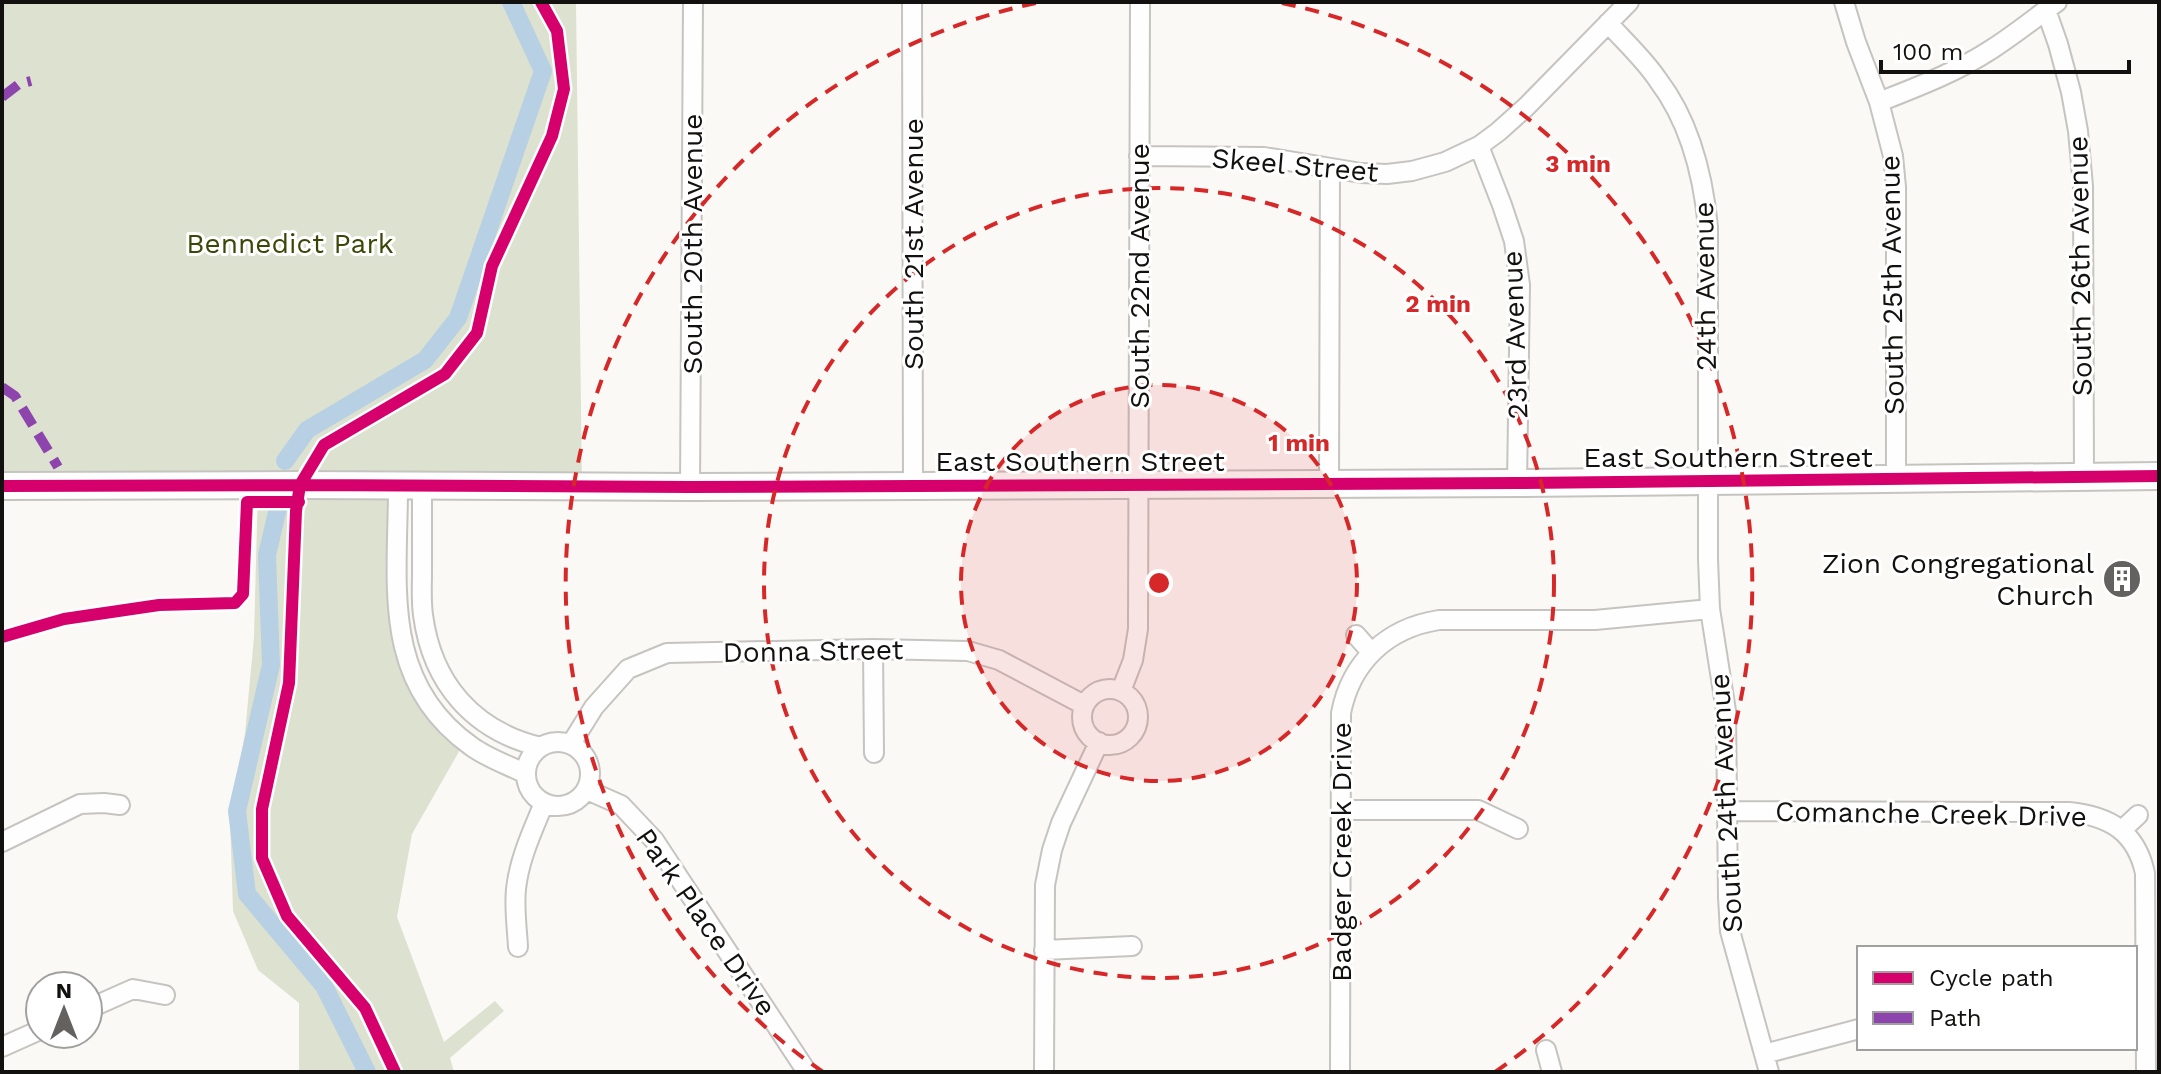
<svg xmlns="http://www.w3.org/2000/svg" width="2161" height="1074" font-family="'Work Sans',sans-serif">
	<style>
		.green { fill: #dde1d0 }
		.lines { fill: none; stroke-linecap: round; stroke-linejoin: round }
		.canal { stroke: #b7d0e3; stroke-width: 18 }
		.street-casing { stroke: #c6c4c1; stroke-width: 22 }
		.secondary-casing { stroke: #c6c4c1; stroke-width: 30 }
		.street { stroke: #fefefe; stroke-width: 18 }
		.secondary { stroke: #fefefe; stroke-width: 26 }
		.quiet { stroke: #8e44ad; stroke-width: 10; stroke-dasharray: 20 10; stroke-linecap: butt }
		.cycleway-casing { stroke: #fff; stroke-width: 17 }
		.cycleway { stroke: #d6006c; stroke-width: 12 }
		.ring { fill: none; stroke: #d62828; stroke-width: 4; stroke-dasharray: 14 10 }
		.labels { text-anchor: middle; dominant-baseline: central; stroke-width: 6; stroke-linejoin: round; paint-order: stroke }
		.street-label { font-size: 28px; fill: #12110f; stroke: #fff }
		.park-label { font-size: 28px; fill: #3a4706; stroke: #fff }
		.poi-label { font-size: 28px; fill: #12110f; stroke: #fff; text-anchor: end }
		.centre { fill: #d62828; stroke: #fff; stroke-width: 4 }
		.ring-label { font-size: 24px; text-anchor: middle; font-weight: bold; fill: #d62828; stroke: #fff; stroke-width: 6; stroke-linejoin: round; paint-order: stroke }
	</style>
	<rect width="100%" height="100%" fill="#fbf9f5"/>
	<!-- green -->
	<path class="green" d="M2 2H576L582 487 398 486 405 655 465 741 412 834 397 917 444 1042 495 1001 504 1011 450 1058 454 1072H299V1003L258 970 233 911 230 818 245 733 254 637 258 486H2Z"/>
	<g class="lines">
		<!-- canal -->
		<path class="canal" d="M285 461 307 430 425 360 458 318 543 71 511 2
			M278 508 267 555 271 665 237 811 247 894 324 986 367 1072"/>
		<!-- street casing -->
		<g class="street-casing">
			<path id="street" d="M912 2 913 486
				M1844 2 1856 42 1879 102 1893 156 1896 187V480
				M2046 10 2058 44 2071 92 2078 131 2083 186 2084 478
				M1608 23C1625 42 1644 59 1658 80 1690 122 1703 174 1708 227V559L1710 609 1726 711 1728 897 1730 931 1769 1072
				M1879 102C1917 87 1957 72 1992 49 2014 35 2035 18 2057 2
				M1479 146 1502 205 1514 241 1520 285 1517 483
				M1139 156 1264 157 1361 173 1387 174 1412 171 1445 162 1479 146 1498 132 1526 107 1629 2
				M1329 483 1330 169
				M398 486C398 584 380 681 471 746 487 758 508 765 526 774
				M422 486C422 515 422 544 422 572 422 586 421 601 423 615 432 683 473 731 541 747
				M690 487 693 2
				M1356 635 1371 652
				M873 649 874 753
				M1082 717a28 28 0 1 1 56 0a28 28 0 1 1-56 0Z
				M1121 691 1133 660 1138 629 1140 2
				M526 774a32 32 0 1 1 64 0a32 32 0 1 1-64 0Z
				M571 744 594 707 628 669 667 653 873 649 968 651 999 660 1084 705
				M587 790 621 805 654 840 807 1072
				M1341 810H1478L1518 829
				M1727 811 2069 812C2110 816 2136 832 2145 873L2146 1072
				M2123 829 2138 815
				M2 842 80 804 104 803 120 805
				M518 947C517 928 514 908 516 889 519 859 533 830 544 803
				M1044 950 1132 946
				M88 1009 133 989 165 995
				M2 1047 40 1030
				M1546 1050 1552 1072
				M1764 1054 1859 1029
				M1044 1072 1045 885 1052 850 1061 823 1099 742
				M1340 1072 1341 713C1351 662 1387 628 1439 620H1595L1710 609"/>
		</g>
		<!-- secondary casing -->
		<g class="secondary-casing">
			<path id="secondary" d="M2 486 300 485 690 487 1517 483 2159 476"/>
		</g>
		<!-- street -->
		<use href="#street" class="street"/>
		<!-- secondary -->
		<use href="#secondary" class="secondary"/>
		<!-- quiet -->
		<path class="quiet" d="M2 97 19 84 31 81
			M2 387 15 396 58 467"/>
		<!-- cycleway casing -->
		<g class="cycleway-casing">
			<path id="cycleway" d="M2 486 300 485 690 487 1517 483 2159 476
				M2 637 64 619 159 605 235 603 243 594 247 502H299
				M395 1072 365 1008 287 916 262 858V809L289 683 296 511 300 485 324 445 445 374 477 333 492 266 552 136 564 89 557 31 541 2"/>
		</g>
		<!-- cycleway -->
		<use href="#cycleway" class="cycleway"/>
	</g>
	<!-- distance rings -->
	<circle cx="1159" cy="583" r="198" fill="#d62828" fill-opacity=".12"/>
	<g class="ring">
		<circle cx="1159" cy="583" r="198"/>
		<circle cx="1159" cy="583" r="395"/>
		<path d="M823 1072A593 593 0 0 1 1036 3M1282 3A593 593 0 0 1 1495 1072"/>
	</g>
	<!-- icons -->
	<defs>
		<g id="building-disc" transform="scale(2)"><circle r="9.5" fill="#646260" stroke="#fff"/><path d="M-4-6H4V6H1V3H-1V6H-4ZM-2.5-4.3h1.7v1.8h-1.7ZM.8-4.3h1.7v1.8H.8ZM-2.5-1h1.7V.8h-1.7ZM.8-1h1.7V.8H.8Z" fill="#fff"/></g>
	</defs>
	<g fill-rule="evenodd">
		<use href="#building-disc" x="2122" y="579"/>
	</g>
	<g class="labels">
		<!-- street labels -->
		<g class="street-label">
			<text transform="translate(1295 165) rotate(5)">Skeel Street</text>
			<text transform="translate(692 244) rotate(-90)">South 20th Avenue</text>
			<text transform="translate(913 244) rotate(-90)">South 21st Avenue</text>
			<text transform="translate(2080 266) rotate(-91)">South 26th Avenue</text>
			<text transform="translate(1139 276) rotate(-90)">South 22nd Avenue</text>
			<text transform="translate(1892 285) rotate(-91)">South 25th Avenue</text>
			<text transform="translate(1705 286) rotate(-91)">24th Avenue</text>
			<text transform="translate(1515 335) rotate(-92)">23rd Avenue</text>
			<text x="1728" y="457">East Southern Street</text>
			<text x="1080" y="461">East Southern Street</text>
			<text transform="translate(813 651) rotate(-1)">Donna Street</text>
			<text transform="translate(1726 803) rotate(-93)">South 24th Avenue</text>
			<text transform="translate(1931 814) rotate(1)">Comanche Creek Drive</text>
			<text transform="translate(1341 852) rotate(-90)">Badger Creek Drive</text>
			<text transform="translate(706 922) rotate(55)">Park Place Drive</text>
		</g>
		<!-- park labels -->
		<g class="park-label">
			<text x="290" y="243">Bennedict Park</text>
		</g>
		<!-- poi labels -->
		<g class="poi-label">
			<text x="2094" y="563">Zion Congregational<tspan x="2094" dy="32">Church</tspan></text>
		</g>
	</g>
	<circle cx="1159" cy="583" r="12" class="centre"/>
	<g class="ring-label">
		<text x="1578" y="172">3 min</text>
		<text x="1438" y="312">2 min</text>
		<text x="1299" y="451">1 min</text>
	</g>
	<!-- border -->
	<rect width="2161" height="1074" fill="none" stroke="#12110f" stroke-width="8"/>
	<!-- legend -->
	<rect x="1857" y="946" width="280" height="104" fill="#ffffff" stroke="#a0a09f" stroke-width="2"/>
	<rect x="1873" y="972" width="40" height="12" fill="#d6006c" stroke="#a0a09f" stroke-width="2"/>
	<text x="1929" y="986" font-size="24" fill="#12110f">Cycle path</text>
	<rect x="1873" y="1012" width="40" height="12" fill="#8e44ad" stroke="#a0a09f" stroke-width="2"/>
	<text x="1929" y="1026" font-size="24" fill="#12110f">Path</text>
	<!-- north arrow -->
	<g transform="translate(64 1010)"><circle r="38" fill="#ffffff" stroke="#a0a09f" stroke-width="2"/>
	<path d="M0-6L14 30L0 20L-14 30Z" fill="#646260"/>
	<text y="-12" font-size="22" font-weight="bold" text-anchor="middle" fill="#12110f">N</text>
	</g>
	<!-- scale -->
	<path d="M1881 60v12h248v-12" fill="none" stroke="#12110f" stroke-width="4"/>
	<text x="1893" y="60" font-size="24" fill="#12110f" stroke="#ffffff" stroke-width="6" paint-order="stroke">100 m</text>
</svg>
